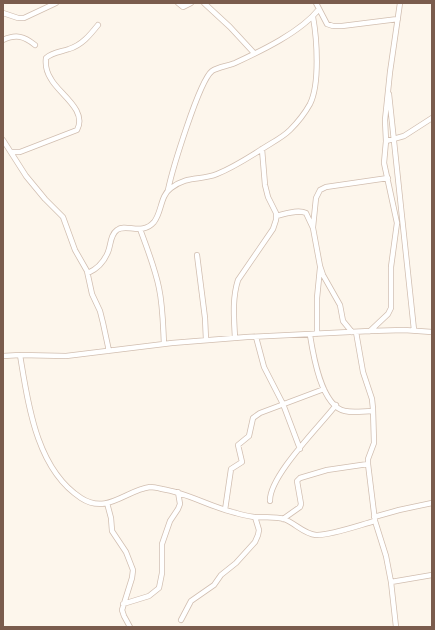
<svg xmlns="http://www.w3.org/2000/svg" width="435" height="630" font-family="Roboto,sans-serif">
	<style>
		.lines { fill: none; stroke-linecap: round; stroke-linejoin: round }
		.minor-casing { stroke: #d1beb0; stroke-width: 6 }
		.minor { stroke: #fff; stroke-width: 4.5 }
	</style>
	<rect width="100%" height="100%" fill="#fdf6ec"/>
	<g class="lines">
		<!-- minor casing -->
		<g class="minor-casing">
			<path id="minor" d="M178 3 183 7 191 3
				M204 3 230 27 254 53
				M316 3 327 24 333 26H342L398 19
				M3 13 18 18H24L56 3
				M3 40C16 34 24 36 35 45
				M389 94 414 330
				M3 140 26 176 45 199 63 217 75 250 87 271 92 294 100 311 103 323 109 351
				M386 141 404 136 432 118
				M11 152H20L77 130C88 110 58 93 51 79 47 73 45 66 46 58 53 52 61 52 69 49 82 45 90 35 98 25
				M168 190C172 171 199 81 212 71 218 67 228 66 235 63 261 51 301 32 319 9
				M276 216C285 214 298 209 306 213L313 228 320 266 323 275 340 305 343 321 352 332
				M313 227 316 198 320 190 326 187 388 178
				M140 229C147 248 155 268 159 288 163 307 163 326 164 344
				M197 255 205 318 206 340
				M88 273C97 269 104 262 108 252 111 245 110 235 117 230 126 223 142 236 154 222 162 212 160 196 171 188 188 175 200 181 217 174 232 168 248 158 262 149 271 143 282 138 290 130 297 123 305 113 310 104 320 84 317 39 313 17
				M370 331 388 314 391 308V267L397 223 384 163 386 141 385 120 390 72 400 3
				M356 332 363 372 372 399 373 409 374 443 368 459V464L375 521 386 556 391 582 396 627
				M317 334V298L320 268
				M310 335C313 354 321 406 345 411 354 413 364 411 373 411
				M256 337 264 367 283 404 300 449
				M235 338C234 318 232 299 238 280L273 229 276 220V213L268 197 265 185 262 149
				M20 355C28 403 36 469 81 498 107 515 126 490 150 487 153 487 158 488 162 489 188 493 210 507 236 513 242 515 248 516 254 517 264 518 274 516 284 519 295 523 304 534 316 535 329 536 360 525 375 521
				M3 356 20 355 66 356 172 343 247 337 370 331 404 330 432 332
				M270 501C269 476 320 426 336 405
				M107 503 111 518 112 531 126 552 133 570 132 578 122 610 124 616 130 627
				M225 510 231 469 242 462 238 445 249 436 253 418 260 413 324 389
				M374 517 399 510 432 503
				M283 519 300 507 301 504 297 481 300 478 327 470 368 464
				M391 582 432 575
				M123 604 149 596 159 588 162 573V544L170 521 178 509 180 504 178 492
				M181 620 191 601 214 585 221 575 236 563 255 542 258 535 259 530 255 517"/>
		</g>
		<!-- minor -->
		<use href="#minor" class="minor"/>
	</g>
	<!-- border -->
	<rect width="435" height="630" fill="none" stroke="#7a5c4d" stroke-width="8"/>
</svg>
